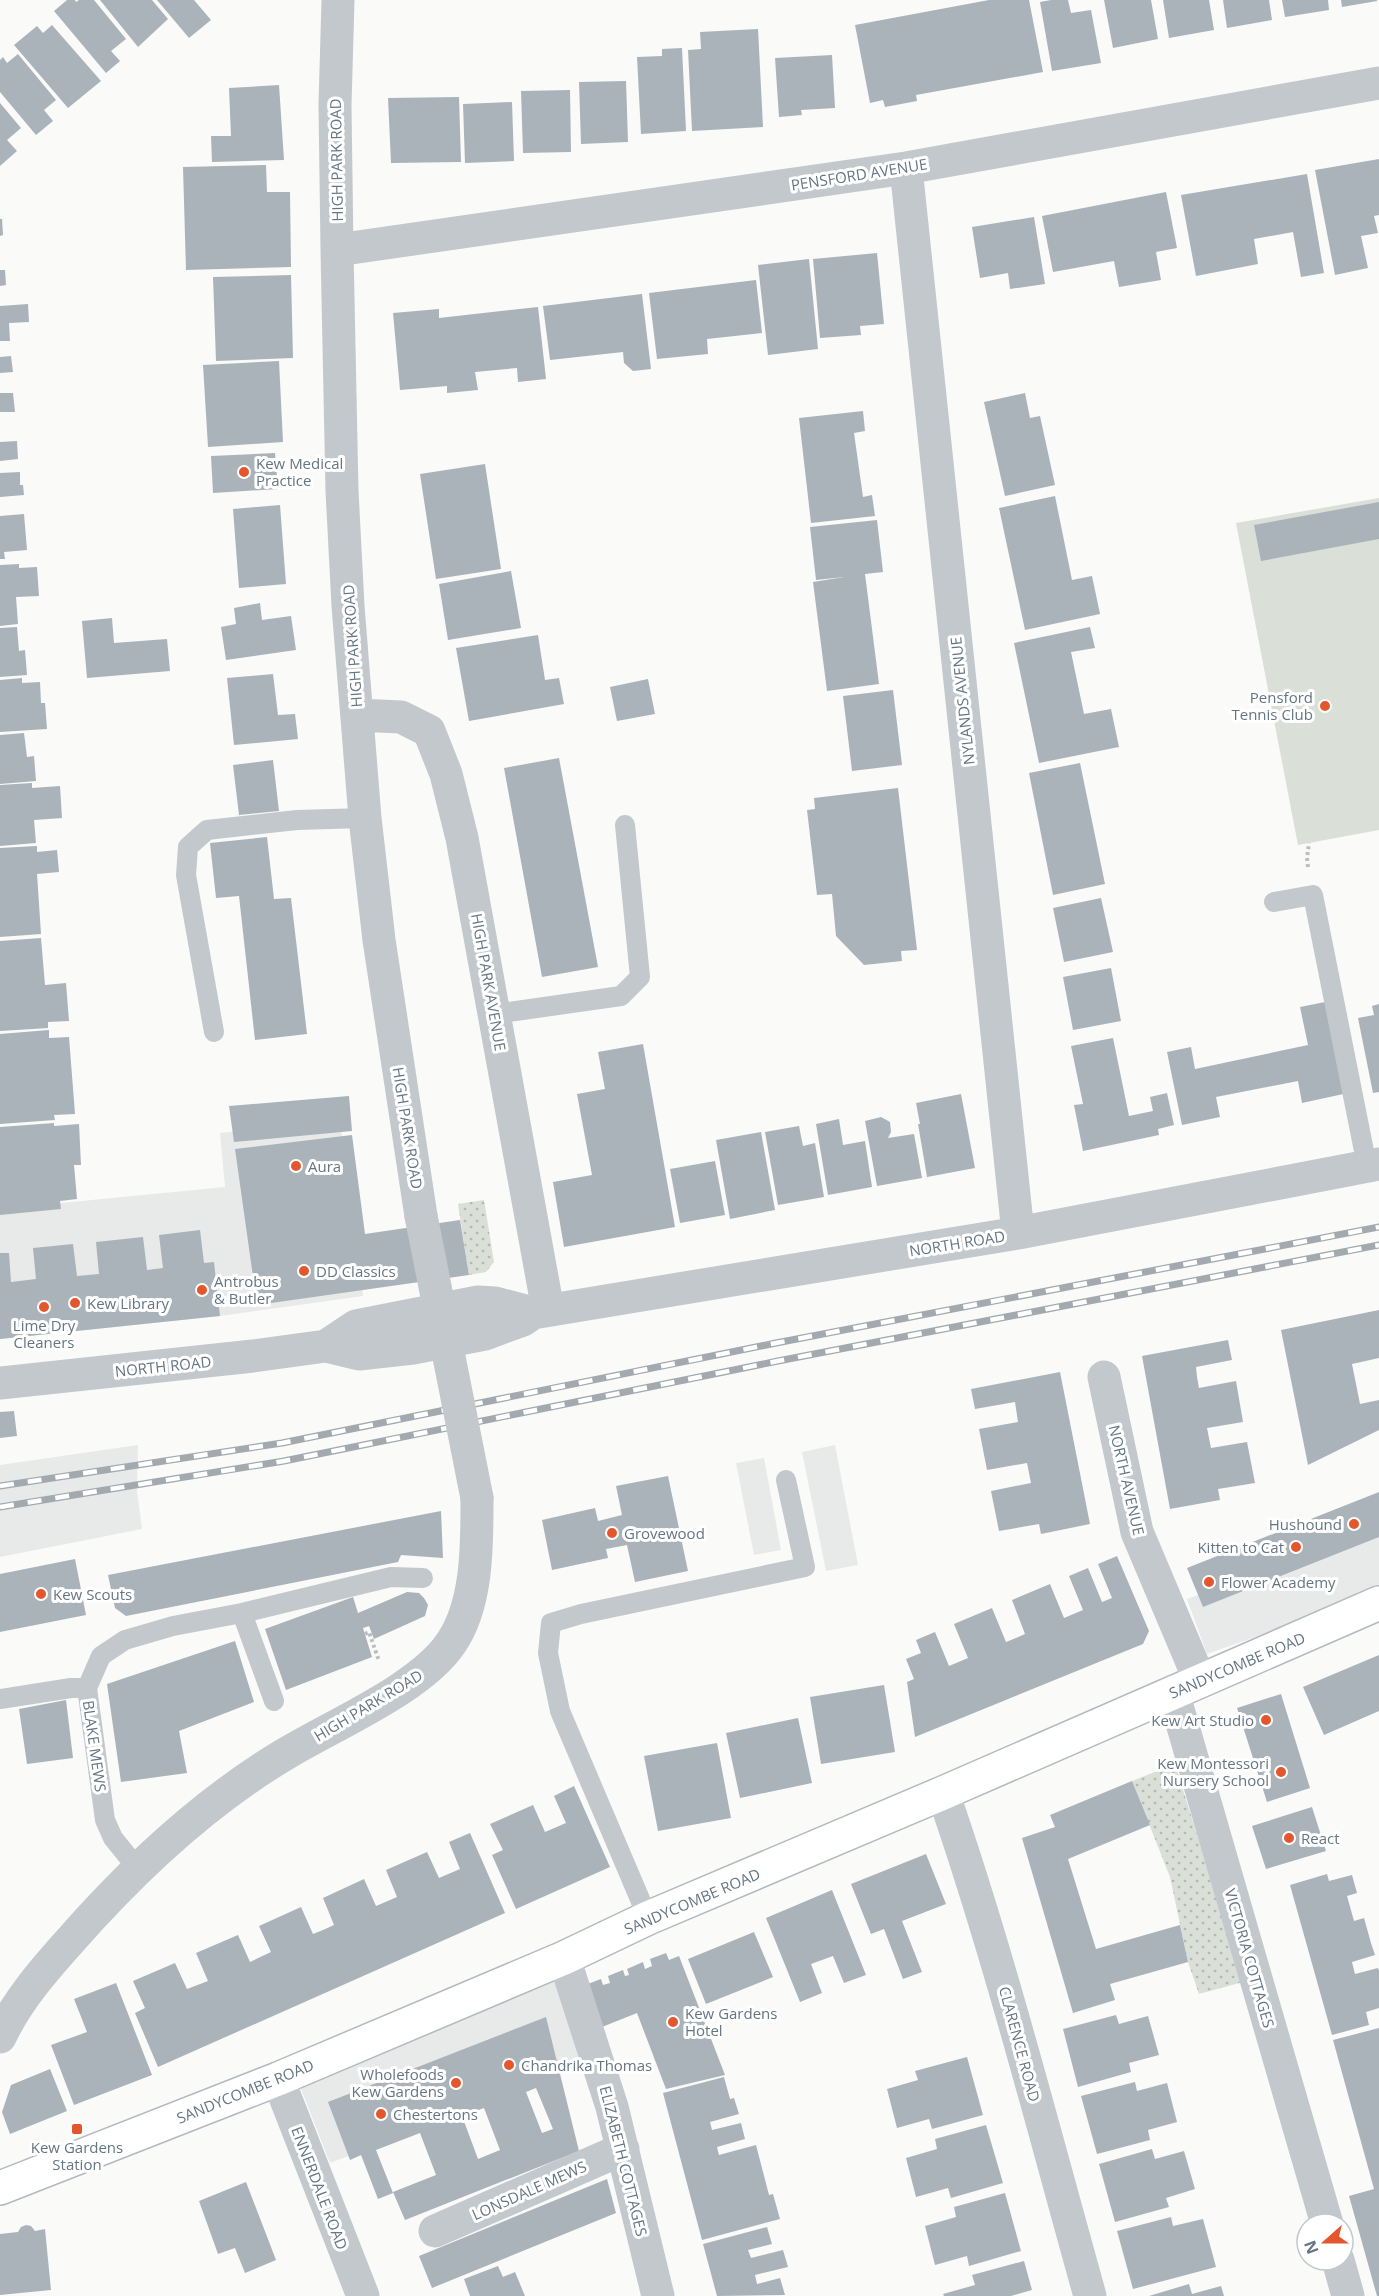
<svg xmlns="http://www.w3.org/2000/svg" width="1379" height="2296" font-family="'Open Sans',sans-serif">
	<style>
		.built { fill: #e8e9e9 }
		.park { fill: url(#park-dots) }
		.pitch { fill: #dadfd7 }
		.building { fill: #aab3b9; fill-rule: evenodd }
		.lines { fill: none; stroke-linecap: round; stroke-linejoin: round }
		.secondary-casing { stroke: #b3babf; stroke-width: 36 }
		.path { stroke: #bbbfc2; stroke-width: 4; stroke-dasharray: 3 3; stroke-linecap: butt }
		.lane { stroke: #c3c8cc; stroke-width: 20 }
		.street { stroke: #c3c8cc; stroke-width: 33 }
		.secondary { stroke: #fff; stroke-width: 33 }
		.rail-casing { stroke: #a2aab0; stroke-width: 7 }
		.rail { stroke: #fff; stroke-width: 4.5; stroke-dasharray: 14; stroke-linecap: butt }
		.street-bridge { stroke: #c3c8cc; stroke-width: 33 }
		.poi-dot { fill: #e4572e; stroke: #fff; stroke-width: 2 }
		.labels { text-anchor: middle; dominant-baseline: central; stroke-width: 6; stroke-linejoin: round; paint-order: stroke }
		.street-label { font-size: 15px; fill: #657683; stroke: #fff }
		.poi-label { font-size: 15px; fill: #657683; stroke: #fff; text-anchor: start }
	</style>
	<defs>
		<pattern id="park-dots" width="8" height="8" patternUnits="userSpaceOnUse" patternTransform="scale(1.5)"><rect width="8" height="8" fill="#dadfd7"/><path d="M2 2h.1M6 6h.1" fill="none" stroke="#b4b9b4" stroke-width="1.8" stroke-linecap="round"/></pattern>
	</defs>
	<rect width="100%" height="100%" fill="#fafaf8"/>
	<!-- built -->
	<path class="built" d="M340 1121 363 1296 220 1316 0 1339V1209L225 1187 220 1133Z
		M138 1445 137 1491 142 1529 0 1557V1465Z
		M835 1445 858 1565 826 1571 802 1452Z
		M764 1458 781 1550 754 1555 736 1463Z
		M1379 1530V1593L1207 1654 1187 1599Z
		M557 1962 585 2065 330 2163 294 2071Z"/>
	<!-- park -->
	<path class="park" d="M484 1200 494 1262 486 1272 469 1275 458 1204Z
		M1175 1764 1243 1982 1199 1994 1188 1962 1170 1877 1132 1781Z"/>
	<!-- pitch -->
	<path class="pitch" d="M1379 498V830L1298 845 1236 523Z"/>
	<!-- building -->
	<path class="building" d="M67 0H75L76 2 79 0H94L126 39 111 51 120 61 106 73 54 11Z
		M100 0H152L168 19 138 47Z
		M157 0H194L211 20 189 38Z
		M989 0H1029L1043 72 916 95 917 101 885 107 883 100 870 103 855 25Z
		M1051 0H1068L1071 13 1091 10 1101 63 1052 71 1040 2Z
		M1104 0H1151L1158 39 1113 48Z
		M1163 0H1209L1214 30 1169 38Z
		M1223 0H1269L1272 20 1227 28Z
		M1282 0H1328L1329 10 1285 17Z
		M1341 0H1377V1L1342 7Z
		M52 25 101 81 68 108 14 45 37 26 43 33Z
		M758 29 763 127 692 131 688 50 701 49 700 32Z
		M682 48 686 131 641 134 637 57 662 56V49Z
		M18 54 56 100 44 110 53 121 36 135 0 92V60L3 57 7 63Z
		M832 55 835 108 801 110 802 115 779 117 775 58Z
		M626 81 628 142 581 144 579 82Z
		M279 85 284 160 212 162 211 136H231L229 88Z
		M570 90 571 152 523 153 521 91Z
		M459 97 461 162 391 163 388 98Z
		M512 102 514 161 465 163 463 104Z
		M0 103 21 128 7 140 17 151 0 166Z
		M1379 159V215L1374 216 1378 233 1361 236 1368 268 1335 275 1315 170Z
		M266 165 267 192H290L291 267 186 270 183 167Z
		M1307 174 1324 273 1301 277 1293 232 1254 239 1258 264 1196 276 1181 195Z
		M1166 192 1177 248 1156 252 1161 280 1119 287 1114 261 1053 272 1042 216Z
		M1034 217 1045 284 1010 289 1008 273 980 278 972 227Z
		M0 219H2L3 235 0 236Z
		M877 253 884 324 860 326 861 335 820 338 813 259Z
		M809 259 818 349 768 355 758 265Z
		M0 270H5L6 285 0 286Z
		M291 275 293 358 216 361 213 277Z
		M756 280 762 333 707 339 708 354 657 359 649 293Z
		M642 294 651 369 633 371 624 363 623 352 550 360 543 306Z
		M28 304 29 322 9 323 10 341H0V306Z
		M538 307 546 379 518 382 517 368 475 372 478 390 447 393V386L400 390 393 313 439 309V318Z
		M11 356 13 372 0 373V357Z
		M279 361 283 442 208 447 203 365Z
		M0 393H13L15 412H0Z
		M1025 393 1030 418 1040 416 1055 485 1005 496 984 402Z
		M863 411 865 431 854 433 863 497 872 495 875 516 811 523 799 418Z
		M17 441 18 459 0 461V442Z
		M275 453 278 489 213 493 211 456Z
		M485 464 501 569 436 579 420 474Z
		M20 472V485H23L24 495 0 497V473Z
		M1055 496 1072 580 1092 576 1100 614 1025 630 999 508Z
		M1379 502V539L1261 561 1254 525Z
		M280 505 286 584 239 588 233 509Z
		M24 514 27 550 4 552 5 559H0V516Z
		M877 520 883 572 865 574 879 684 827 691 813 582 844 577 816 580 810 527Z
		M19 564V568L37 567 39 596 16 597 18 624 0 626V565Z
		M511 571 521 628 448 640 439 584Z
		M260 603 262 620 291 616 296 650 226 660 221 627 236 624 234 608Z
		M112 618 114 643 167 639 170 671 87 678 82 621Z
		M17 627 19 651 25 650 27 675 0 677V628Z
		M1090 627 1095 648 1071 652 1084 714 1111 709 1119 747 1039 763 1014 643Z
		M538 635 545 680 559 678 564 704 469 721 456 648Z
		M273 674 278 715 295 714 298 739 234 745 227 678Z
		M22 678V683L40 682 41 703H45L47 729 0 732V680Z
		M648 679 655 714 617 721 610 687Z
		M893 690 902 765 852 771 843 696Z
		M24 733 27 757 34 756 36 781 0 784V735Z
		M559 758 598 967 542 977 504 768Z
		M273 760 279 811 239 815 233 765Z
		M1080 763 1105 884 1053 895 1029 773Z
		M32 783V788L60 786 62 818 34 820 36 843 0 846V785Z
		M898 788 917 950 901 951 902 961 864 965 836 936 832 894 817 895 807 810 815 809 814 798Z
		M267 837 274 899 291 898 307 1034 255 1040 239 896 216 898 210 843Z
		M37 846V852L57 850 59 872 37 874 41 934 0 937V848Z
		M1101 898 1113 952 1064 962 1053 908Z
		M41 938 45 985 66 983 69 1021 48 1022V1028L0 1031V941Z
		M1111 968 1121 1021 1073 1030 1063 977Z
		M1330 1001 1348 1093 1302 1103 1298 1081 1216 1097 1220 1117 1182 1125 1167 1052 1191 1047 1195 1069 1308 1045 1300 1007Z
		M1379 1004V1092L1373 1093 1358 1018 1374 1015 1372 1006Z
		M49 1030V1038L69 1037 75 1114 54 1115 55 1120 0 1124V1034Z
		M1113 1038 1129 1116 1153 1111 1150 1097 1167 1093 1174 1125 1158 1129 1159 1135 1083 1151 1074 1105 1083 1104 1071 1046Z
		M643 1044 675 1227 564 1247 553 1182 592 1175 577 1094 605 1089 598 1052Z
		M961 1094 975 1168 927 1177 918 1124H920L916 1103Z
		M349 1096 352 1131 234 1142 229 1106Z
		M881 1117 890 1122 891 1132 888 1138 914 1134 922 1178 877 1186 865 1121Z
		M839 1119 843 1145 865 1141 872 1187 828 1195 816 1124Z
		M54 1123V1126L79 1124 81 1165H74L77 1199 60 1201 61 1209 0 1215V1127Z
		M799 1126 803 1146 815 1143 824 1197 778 1205 765 1132Z
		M761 1132 775 1210 730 1219 716 1140Z
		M352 1135 365 1234 460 1220 469 1275 257 1305 235 1149Z
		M715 1161 725 1215 680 1223 670 1169Z
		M200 1230 204 1263 214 1262 220 1316 0 1339V1253H9L11 1282 36 1279 33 1248 73 1244 77 1276 99 1274 96 1242 143 1237 147 1270 163 1268 159 1235Z
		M1379 1310V1358L1352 1364 1360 1404 1379 1400V1430L1308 1465 1281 1330Z
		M1228 1340 1232 1360 1196 1367 1197 1377 1199 1388 1236 1381 1243 1422 1207 1428 1211 1448 1247 1442 1255 1483 1218 1489 1220 1500 1170 1509 1142 1356Z
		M1060 1372 1090 1524 1041 1534 1039 1524 999 1531 991 1491 1031 1483 1027 1463 987 1470 979 1429 1018 1422 1015 1402 975 1409 971 1389Z
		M14 1411 17 1436 0 1438V1412Z
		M668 1476 688 1571 635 1582 627 1545 606 1549 608 1558 552 1570 542 1520 595 1508 598 1521 622 1515 616 1486Z
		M1379 1492V1537L1203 1607 1187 1568Z
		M441 1511 443 1558 401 1555 398 1562 126 1616 115 1608 108 1575Z
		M1117 1556 1149 1631 1143 1644 915 1737 907 1682 914 1679 906 1659 921 1653 916 1640 935 1632 949 1666 968 1658 954 1624 992 1608 1006 1642 1016 1638 1025 1634 1012 1600 1050 1584 1064 1618 1083 1610 1069 1576 1088 1568 1102 1602 1112 1598 1098 1564Z
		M75 1559 86 1615 0 1632V1574Z
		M407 1592 419 1593 424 1598 428 1605 425 1616 374 1639 369 1626 363 1628 372 1657 286 1690 265 1629 353 1597 358 1613Z
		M235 1641 254 1702 179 1731 187 1773 121 1782 107 1684Z
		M1379 1655V1711L1324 1735 1303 1687Z
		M884 1685 895 1752 821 1764 810 1697Z
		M1281 1694 1310 1788 1267 1802 1237 1708Z
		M66 1700 73 1758 27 1764 19 1709Z
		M798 1718 812 1783 740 1798 726 1733Z
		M717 1743 731 1818 658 1831 644 1756Z
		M1132 1781 1150 1825 1068 1859 1096 1949 1180 1925 1188 1962 1110 1984 1115 2000 1073 2013 1022 1838 1055 1827 1050 1815Z
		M574 1786 610 1867 516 1909 492 1855 503 1850 490 1824 533 1805 545 1832 566 1823 554 1796Z
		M1312 1807 1326 1851 1266 1869 1252 1826Z
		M470 1833 505 1913 158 2067 135 2013 145 2008 133 1981 175 1963 187 1989 208 1981 196 1953 238 1935 250 1962 271 1952 259 1926 301 1907 313 1934 323 1930 334 1925 323 1898 364 1879 376 1906 397 1897 386 1870 427 1852 439 1878 460 1869 449 1842Z
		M926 1854 946 1904 902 1921 922 1972 903 1979 884 1929 871 1934 851 1884Z
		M1327 1874 1329 1881 1352 1875 1357 1893 1347 1896 1354 1921 1364 1918 1371 1943 1375 1955 1352 1962 1355 1974 1378 1968 1379 1971V2008L1366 2012 1369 2025 1332 2035 1290 1885Z
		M832 1890 866 1975 844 1983 833 1956 811 1964 822 1993 800 2002 766 1918Z
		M754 1932 773 1977 706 2004 688 1959Z
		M666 1953 669 1960 679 1956 725 2075 666 2089 637 2013 592 2031 585 1985 601 1979 603 1985 610 1983 608 1976 623 1970 625 1976 629 1975 627 1969 643 1962 645 1969 652 1966 650 1959Z
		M116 1983 152 2075 74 2105 51 2045 87 2032 74 1999Z
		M1116 2015 1119 2024 1148 2016 1159 2055 1129 2063 1131 2072 1078 2087 1063 2029Z
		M546 2017 579 2151 405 2220 393 2192 436 2175 420 2133 376 2150 393 2193 378 2199 361 2155 350 2160 328 2102ZM536 2088 553 2129 542 2133 526 2092ZM484 2108 500 2150 478 2159 462 2116Z
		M1379 2028V2296H1377L1349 2196 1374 2189 1333 2040Z
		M967 2057 983 2115 932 2129 929 2119 897 2128 887 2089 918 2080 915 2071Z
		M50 2069 67 2111 10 2134 2 2112 11 2085Z
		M724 2077 730 2099 734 2098 739 2114 710 2122 712 2130 741 2123 745 2139 717 2147 719 2155 756 2145 769 2195 773 2194 780 2219 702 2240 663 2093Z
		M1135 2082 1137 2091 1167 2083 1177 2122 1148 2130 1150 2140 1097 2154 1081 2096Z
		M986 2125 1003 2183 951 2198 948 2188 916 2197 906 2158 937 2149 935 2139Z
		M1152 2149 1155 2159 1184 2151 1195 2189 1166 2198 1169 2207 1115 2222 1099 2164Z
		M607 2179 616 2213 432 2288 419 2256Z
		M246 2182 276 2260 245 2273 235 2248 218 2254 199 2201Z
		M1005 2193 1021 2251 969 2266 967 2256 935 2265 925 2226 956 2217 954 2207Z
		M1171 2217 1173 2226 1203 2219 1216 2267 1133 2289 1117 2231Z
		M26 2225 31 2226 35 2231 45 2229 51 2290 0 2295V2234L18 2232 21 2227Z
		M767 2227 772 2244 748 2250 751 2258 783 2250 788 2267 755 2275 757 2284 780 2278 785 2295 717 2296 703 2244Z
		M1024 2261 1032 2290 1011 2296H944L943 2294 975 2285 972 2275Z
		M498 2266 503 2277 515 2272 525 2296H470L464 2279Z
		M1189 2284 1192 2294 1221 2286 1224 2296H1149Z"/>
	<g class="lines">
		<!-- secondary casing -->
		<g class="secondary-casing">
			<path id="secondary" d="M0 2188 278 2079 564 1958 648 1918 943 1793 1379 1603"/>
		</g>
		<!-- path -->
		<path class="path" d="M1308 867 1307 858 1309 843
			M365 1634 369 1632 379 1661"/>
		<!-- lane -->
		<path class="lane" d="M1274 902 1313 895 1367 1166
			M495 1014 621 996 640 977 625 825
			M214 1032 186 875 188 847 207 830 297 820 365 818
			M242 1613 274 1701
			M0 1699 71 1688H87
			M138 1869 113 1838 105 1820 87 1688 101 1656 125 1640 173 1626 242 1613 391 1577 423 1578
			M648 1918 560 1711 548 1653 551 1623 581 1614 805 1567 786 1480"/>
		<!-- street -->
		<path class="street" d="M338 0 335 105 337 250 342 491 348 606 365 818 379 940 421 1216
			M906 168 1018 1233
			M337 250 906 168 1379 83
			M357 715 401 717 429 731 446 774 462 838 548 1310
			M326 1346 356 1326 478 1302 495 1303 533 1313
			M1104 1377 1137 1532 1200 1681
			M0 1383 253 1356 326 1346 359 1354 413 1348 485 1334 523 1320 533 1313 1018 1233 1379 1164
			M1173 1692 1327 2224
			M943 1793C1000 1958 1043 2128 1090 2296
			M564 1958 612 2107 658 2296
			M0 2037C17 2001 43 1971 69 1942 133 1869 204 1802 287 1753 335 1724 421 1688 451 1643 478 1604 477 1544 477 1498
			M278 2079 363 2296
			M435 2231 623 2149
			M1338 2260 1348 2296"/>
		<!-- secondary -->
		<use href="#secondary" class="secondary"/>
		<!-- rail casing -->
		<g class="rail-casing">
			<path id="rail" d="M0 1486 282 1443 776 1343 1379 1227
				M0 1507 284 1461 778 1361 1379 1245"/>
		</g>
		<!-- rail -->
		<use href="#rail" class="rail"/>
		<!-- street-bridge -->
		<path class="street-bridge" d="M421 1216 477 1498"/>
	</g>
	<!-- markers -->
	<g class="poi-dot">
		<circle cx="244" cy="472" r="6"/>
		<circle cx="1325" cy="706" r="6"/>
		<circle cx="296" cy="1166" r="6"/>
		<circle cx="304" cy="1271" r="6"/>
		<circle cx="202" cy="1290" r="6"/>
		<circle cx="75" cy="1303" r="6"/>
		<circle cx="44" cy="1307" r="6"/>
		<circle cx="1354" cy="1524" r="6"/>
		<circle cx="612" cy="1533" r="6"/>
		<circle cx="1296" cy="1547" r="6"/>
		<circle cx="1209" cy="1582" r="6"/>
		<circle cx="41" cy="1594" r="6"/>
		<circle cx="1266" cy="1720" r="6"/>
		<circle cx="1281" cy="1772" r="6"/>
		<circle cx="1289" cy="1838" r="6"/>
		<circle cx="673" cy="2022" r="6"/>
		<circle cx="509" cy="2065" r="6"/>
		<circle cx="456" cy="2083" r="6"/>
		<circle cx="381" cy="2114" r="6"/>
		<rect x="71" y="2123" width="12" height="12" rx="3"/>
	</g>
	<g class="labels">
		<!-- street labels -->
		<g class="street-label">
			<text transform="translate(336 160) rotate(-91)">HIGH PARK ROAD</text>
			<text transform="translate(859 174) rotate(-9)">PENSFORD AVENUE</text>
			<text transform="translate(352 646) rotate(-94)">HIGH PARK ROAD</text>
			<text transform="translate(962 701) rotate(-96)">NYLANDS AVENUE</text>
			<text transform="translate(489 982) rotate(80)">HIGH PARK AVENUE</text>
			<text transform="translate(408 1128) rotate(81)">HIGH PARK ROAD</text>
			<text transform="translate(957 1243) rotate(-9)">NORTH ROAD</text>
			<text transform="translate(163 1366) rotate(-6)">NORTH ROAD</text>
			<text transform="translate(1127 1480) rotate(77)">NORTH AVENUE</text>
			<text transform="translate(1237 1665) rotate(-23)">SANDYCOMBE ROAD</text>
			<text transform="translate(368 1705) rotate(-31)">HIGH PARK ROAD</text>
			<text transform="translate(95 1746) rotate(82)">BLAKE MEWS</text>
			<text transform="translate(692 1901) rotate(-23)">SANDYCOMBE ROAD</text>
			<text transform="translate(1250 1958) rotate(74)">VICTORIA COTTAGES</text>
			<text transform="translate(1020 2044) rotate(75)">CLARENCE ROAD</text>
			<text transform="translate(245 2091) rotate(-22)">SANDYCOMBE ROAD</text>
			<text transform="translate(624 2161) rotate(76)">ELIZABETH COTTAGES</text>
			<text transform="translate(320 2188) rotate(69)">ENNERDALE ROAD</text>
			<text transform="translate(529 2190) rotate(-24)">LONSDALE MEWS</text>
		</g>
		<!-- poi labels -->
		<g class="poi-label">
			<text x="256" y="463">Kew Medical<tspan x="256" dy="17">Practice</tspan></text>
			<text x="1313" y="697" text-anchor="end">Pensford<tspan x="1313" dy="17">Tennis Club</tspan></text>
			<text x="308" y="1166">Aura</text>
			<text x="316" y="1271">DD Classics</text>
			<text x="214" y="1281">Antrobus<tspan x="214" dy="17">&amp; Butler</tspan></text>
			<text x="87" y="1303">Kew Library</text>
			<text x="44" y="1325" text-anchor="middle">Lime Dry<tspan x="44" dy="17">Cleaners</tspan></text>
			<text x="1342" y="1524" text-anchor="end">Hushound</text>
			<text x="624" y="1533">Grovewood</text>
			<text x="1284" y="1547" text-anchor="end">Kitten to Cat</text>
			<text x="1221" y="1582">Flower Academy</text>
			<text x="53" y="1594">Kew Scouts</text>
			<text x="1254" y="1720" text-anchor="end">Kew Art Studio</text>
			<text x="1269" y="1763" text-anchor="end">Kew Montessori<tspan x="1269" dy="17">Nursery School</tspan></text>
			<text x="1301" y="1838">React</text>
			<text x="685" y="2013">Kew Gardens<tspan x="685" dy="17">Hotel</tspan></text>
			<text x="521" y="2065">Chandrika Thomas</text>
			<text x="444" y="2074" text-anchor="end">Wholefoods<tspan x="444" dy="17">Kew Gardens</tspan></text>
			<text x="393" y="2114">Chestertons</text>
			<text x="77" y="2147" text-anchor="middle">Kew Gardens<tspan x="77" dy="17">Station</tspan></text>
		</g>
	</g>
	<!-- north arrow -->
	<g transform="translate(1325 2242) rotate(249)"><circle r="28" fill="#ffffff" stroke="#c1c8cd" stroke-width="1.5"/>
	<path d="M0-4.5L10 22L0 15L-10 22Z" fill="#e4572e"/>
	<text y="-9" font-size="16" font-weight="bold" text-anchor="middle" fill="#657683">N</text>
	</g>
</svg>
